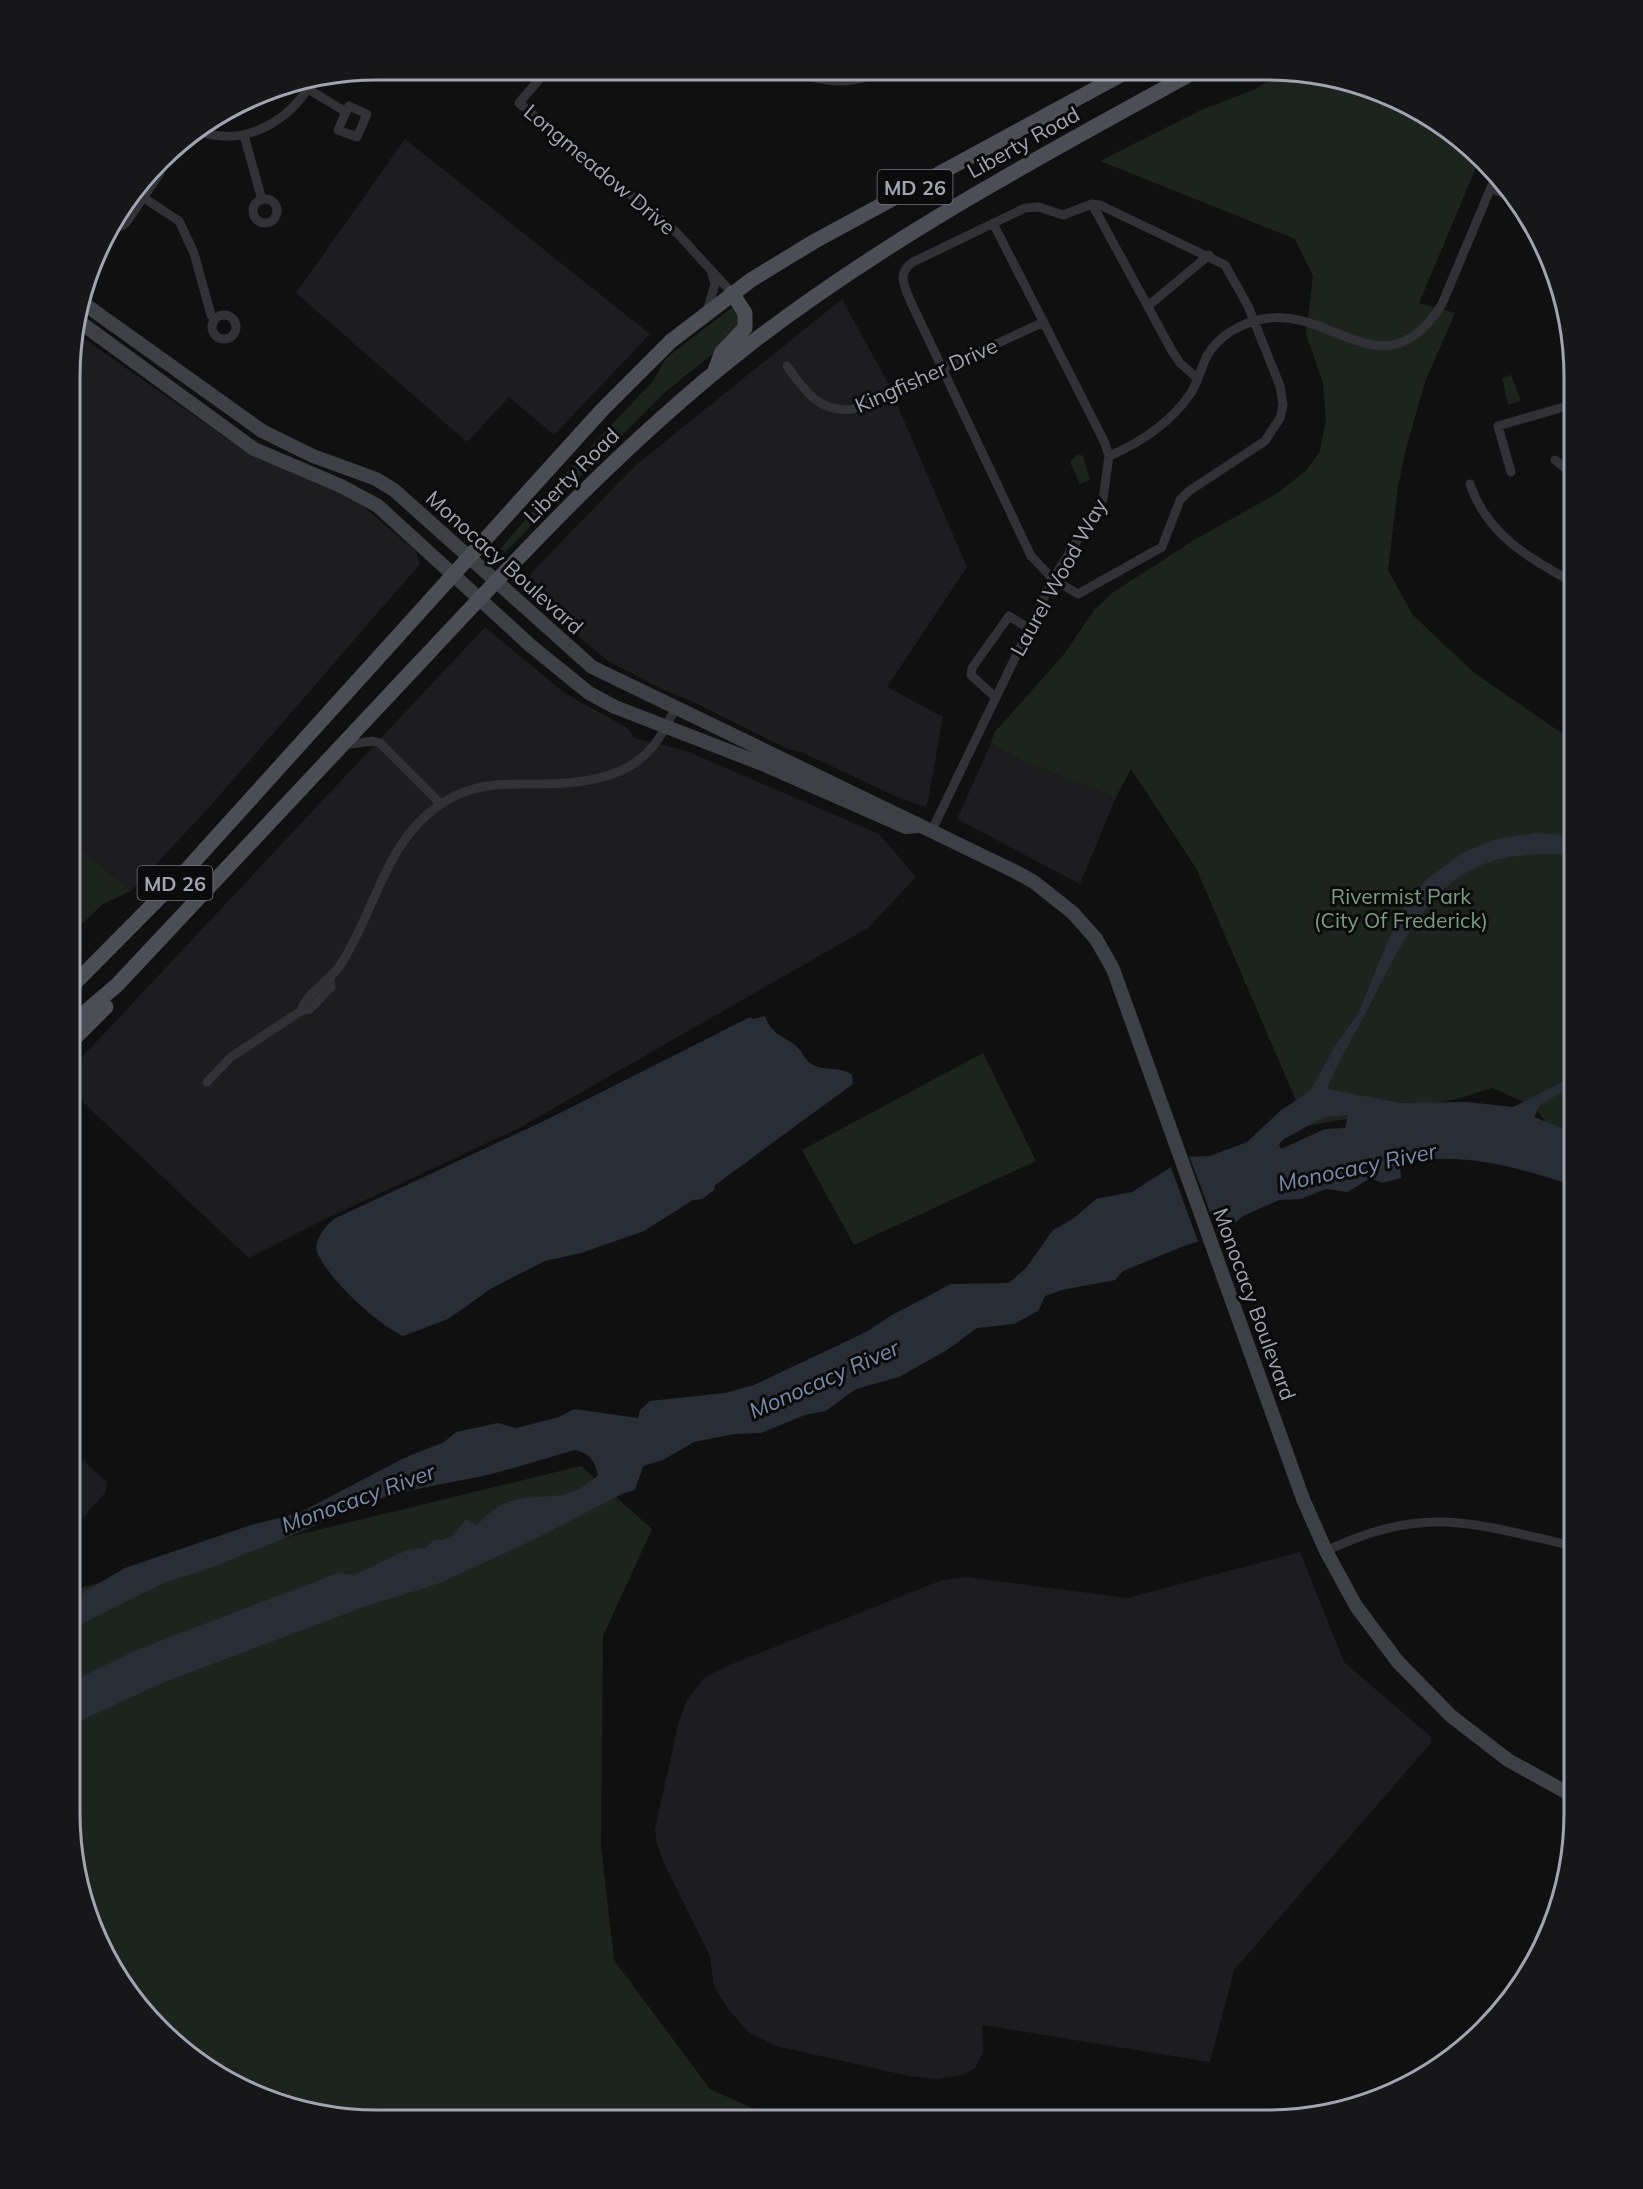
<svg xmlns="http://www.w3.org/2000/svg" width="1643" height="2189" font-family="Mulish,sans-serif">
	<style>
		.built { fill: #1d1c1e }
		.green { fill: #1d241e }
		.water { fill: #292e36; fill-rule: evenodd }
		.pier { fill: #101011 }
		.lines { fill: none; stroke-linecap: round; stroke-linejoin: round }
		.street { stroke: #313136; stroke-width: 9 }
		.secondary { stroke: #3f4046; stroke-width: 14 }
		.primary { stroke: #4d4e55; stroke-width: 15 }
		.labels { text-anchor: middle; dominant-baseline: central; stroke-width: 6; stroke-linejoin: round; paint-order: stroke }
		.shield { fill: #0b0b0c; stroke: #757680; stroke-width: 1.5 }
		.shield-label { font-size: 20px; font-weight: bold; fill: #a2a4b1 }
		.street-label { font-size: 21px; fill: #a2a4b1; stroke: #0b0b0c }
		.park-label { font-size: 21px; fill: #7a9c82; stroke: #0b0b0c }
		.water-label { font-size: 22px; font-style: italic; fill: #7a8bab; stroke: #0b0b0c }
		.rim { fill: none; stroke: #a2a4b1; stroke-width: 3 }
	</style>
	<rect width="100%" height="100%" fill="#101011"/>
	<!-- built -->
	<path class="built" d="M405 139 650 334 554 435 509 397 467 442 296 293Z
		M842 299 888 383 967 567 887 687 943 717 928 801 925 807 895 796 801 752 788 749 698 704 664 690 608 661 569 629 530 592 527 586 526 581 532 572 636 465Z
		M73 331 245 451 322 484 360 504 416 551 420 564 212 804 131 891 71 842Z
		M485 627 566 694 628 728 634 738 684 750 879 834 916 877 868 928 519 1128 325 1219 249 1258 70 1090V1070Z
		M991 743 1024 762 1116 797 1080 884 957 819Z
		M70 1448 107 1482 106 1492 79 1522H70Z
		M1300 1552 1344 1662 1431 1737V1743L1234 1970 1210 2062 982 2025 983 2053 975 2068 964 2075 937 2079 909 2076 776 2046 748 2032 726 2006 714 1986 710 1956 663 1861 657 1845 655 1829 679 1721 687 1700 704 1678 727 1666 942 1580 967 1577 1127 1598Z"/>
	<!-- green -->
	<path class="green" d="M1282 72C1334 72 1396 91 1438 122 1453 132 1466 146 1480 158L1419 303 1455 313 1425 382 1407 445 1398 486 1388 570 1413 615 1473 672 1563 734 1574 736V1138L1552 1131 1535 1107 1492 1088 1457 1099 1307 1126 1196 868 1131 769 1116 797 1024 762 991 743 994 733 1065 653 1094 610 1112 593 1194 540 1276 494 1307 470 1320 451 1326 419 1323 383 1306 334 1313 276 1295 239 1100 161 1201 110 1256 89Z
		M733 307 741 318 731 339 664 393 505 552 500 549 564 475 653 381 666 358Z
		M1511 375 1521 401 1508 405 1502 378Z
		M1078 454 1083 456 1090 480 1080 484 1070 462Z
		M71 842 131 891 103 904 71 934Z
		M983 1053 1036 1161 854 1245 802 1150Z
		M581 1466 652 1529 603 1636 601 1845 614 1960 710 2089 777 2119 337 2117 277 2104 205 2068 145 2016 101 1949 79 1892 69 1813V1593L75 1589Z"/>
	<!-- water -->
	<path class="water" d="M1537 833 1574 836V855C1540 853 1502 853 1471 870 1420 897 1392 963 1366 1012 1353 1037 1338 1062 1327 1089L1401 1103 1466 1102 1513 1107 1574 1076V1085L1540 1105 1534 1117 1574 1133V1186C1517 1167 1460 1150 1400 1164L1401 1178 1382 1183 1371 1178 1347 1192 1326 1189 1301 1199 1279 1200 1243 1216 1224 1233 1184 1246 1123 1271 1115 1280 1062 1290 1045 1296 1038 1311 1014 1324 977 1328 947 1350 899 1377 856 1389 826 1411 805 1415 761 1433 734 1434 694 1442 663 1460 643 1466 635 1490 624 1493 533 1540 440 1583 366 1606 162 1683 69 1726V1687L83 1676 139 1649 338 1573 354 1575 407 1550 426 1548 434 1540C452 1541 456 1532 466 1519L477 1525C484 1518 493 1508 503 1504 542 1488 561 1509 598 1475 594 1460 591 1454 575 1450 543 1459 511 1470 478 1477 423 1488 366 1496 317 1525L208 1569 166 1582 69 1630V1601L125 1568 251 1525 299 1513 404 1458 444 1442 456 1432 498 1423 516 1428 559 1417 574 1409 638 1418 640 1410 650 1401 725 1393 754 1385 866 1332 892 1315 951 1284 1009 1283 1026 1268 1053 1230 1073 1219 1096 1199 1132 1192 1187 1157 1210 1156 1247 1142 1280 1111 1310 1091 1337 1043 1358 1014 1400 912 1426 880 1462 853 1496 839ZM1348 1115 1345 1128 1325 1129 1281 1149 1279 1144 1284 1139 1324 1117Z
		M765 1016C770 1032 782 1036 795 1045 803 1051 804 1061 815 1066 827 1071 841 1066 852 1075L853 1084 715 1185 714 1190 702 1199 693 1200 644 1231 581 1253 545 1261 492 1288 448 1319 403 1336C376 1323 329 1280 317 1252 313 1241 327 1223 336 1218L550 1118 750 1017 753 1019Z"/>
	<!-- pier -->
	<path class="pier" d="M1188 1153 1220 1238 1199 1244 1170 1165Z"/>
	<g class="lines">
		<!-- street -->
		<path class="street" d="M548 69 519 103 677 233 732 293
			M793 70C823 84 854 85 884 70
			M308 89 346 112 349 106 367 114 357 137 338 130 346 112
			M198 131C246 148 290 121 314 79
			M244 135 262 200
			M1491 188 1514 198
			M144 198 179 221 194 253 211 315 215 319
			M253 211a12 12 0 1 1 24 0a12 12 0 1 1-24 0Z
			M1092 204 1100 205 1225 265 1248 306 1280 386 1283 405 1280 418 1265 441 1189 491 1180 500 1162 547 1078 594 1053 579 1031 556 909 298C903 283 898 272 913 262L1025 208 1039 207 1063 215Z
			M1092 204 1172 351 1180 363 1197 378
			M110 224 122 226 126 223 160 173 162 160
			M1148 306 1209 255
			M707 311 715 284 711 270
			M212 327a12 12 0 1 1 24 0a12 12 0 1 1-24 0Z
			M787 366C804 390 820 414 853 409L1044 322
			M1109 456C1140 443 1171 422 1191 393 1198 382 1201 368 1207 356 1218 336 1241 323 1263 319 1332 305 1385 396 1442 304L1497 173
			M1555 460 1574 475
			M1511 472 1498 426 1574 404
			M1470 484C1487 535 1529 558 1574 583
			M994 696 971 675 972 668 1009 616 1028 628
			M343 745 373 741 380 743 441 804
			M931 832 1053 579 1103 499 1109 456 1104 441 993 223
			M301 1011C309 989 329 983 341 964 379 905 387 828 457 795 478 785 501 784 524 784 568 784 624 784 654 745 663 734 669 721 675 709
			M207 1082 231 1057 301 1011 310 1009 331 987 330 978
			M1326 1551C1425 1504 1472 1523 1573 1546"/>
		<!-- secondary -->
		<path class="secondary" d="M83 303 262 431 313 456 376 479 394 490 592 667 1014 871 1034 882 1073 913 1096 939 1113 969 1303 1499 1326 1551 1356 1606 1398 1662 1451 1716 1508 1760 1573 1796
			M77 320 254 449 341 486 378 506 531 646 589 693 615 707 765 765 906 827 917 826"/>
		<!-- primary -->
		<path class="primary" d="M714 373 722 352 745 328V313L732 293
			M70 988 181 876 602 410 671 341 751 280 815 241 1128 71
			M70 1025 117 985C218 877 319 769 421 661 524 551 626 441 745 348 885 239 1041 156 1196 71
			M70 1043 106 1007"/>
	</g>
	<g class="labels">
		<!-- shield labels -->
		<g class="shield">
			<rect x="877.5" y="170" width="75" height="34" rx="4.5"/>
			<rect x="137.5" y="866" width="75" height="34" rx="4.5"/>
		</g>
		<g class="shield-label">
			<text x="915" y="187">MD 26</text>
			<text x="175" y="883">MD 26</text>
		</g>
		<!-- street labels -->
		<g class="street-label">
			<text transform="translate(1023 142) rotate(-29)">Liberty Road</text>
			<text transform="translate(600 169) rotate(40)">Longmeadow Drive</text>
			<text transform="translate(926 375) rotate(-24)">Kingfisher Drive</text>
			<text transform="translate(571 475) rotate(-45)">Liberty Road</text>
			<text transform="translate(505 562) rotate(42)">Monocacy Boulevard</text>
			<text transform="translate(1058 577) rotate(-61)">Laurel Wood Way</text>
			<text transform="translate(1255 1304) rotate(70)">Monocacy Boulevard</text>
		</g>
		<!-- park labels -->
		<g class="park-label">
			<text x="1401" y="896">Rivermist Park<tspan x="1401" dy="24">(City Of Frederick)</tspan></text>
		</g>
		<!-- water labels -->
		<g class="water-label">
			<text transform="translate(1357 1167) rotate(-12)">Monocacy River</text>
			<text transform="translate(824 1379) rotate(-24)">Monocacy River</text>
			<text transform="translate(358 1498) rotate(-20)">Monocacy River</text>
		</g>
	</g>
	<!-- crop -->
	<path d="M0 0H1643V2189H0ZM377 80H1267A297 297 0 0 1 1564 377V1813A297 297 0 0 1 1267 2110H377A297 297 0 0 1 80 1813V377A297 297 0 0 1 377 80Z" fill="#171719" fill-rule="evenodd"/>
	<path class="rim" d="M377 80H1267A297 297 0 0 1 1564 377V1813A297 297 0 0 1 1267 2110H377A297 297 0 0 1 80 1813V377A297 297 0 0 1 377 80Z"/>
</svg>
